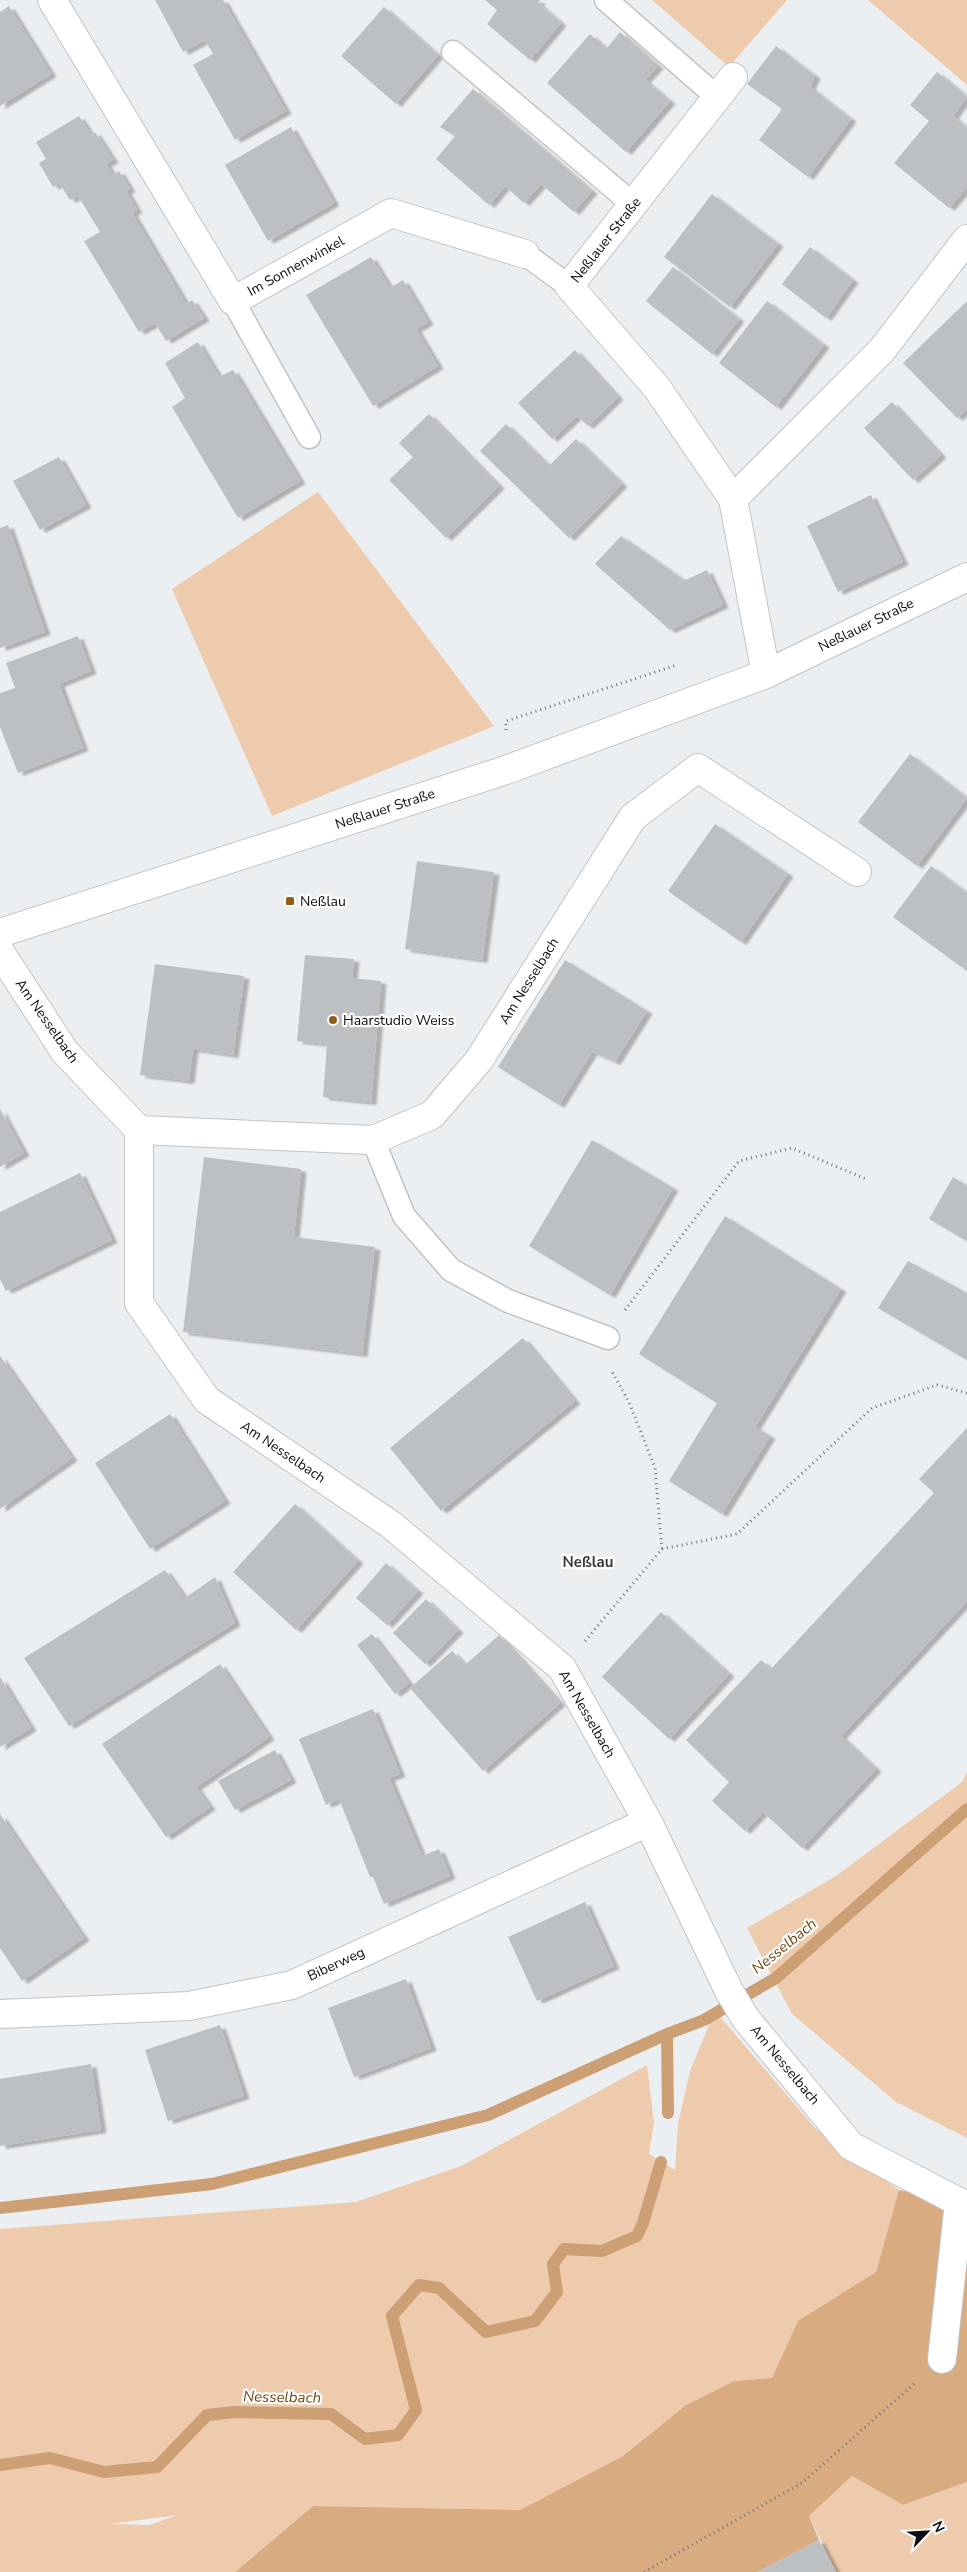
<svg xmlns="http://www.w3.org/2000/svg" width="967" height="2572" font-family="'Nunito Sans',sans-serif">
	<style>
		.green { fill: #edcbac; fill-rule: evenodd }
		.forest { fill: #d8ab80 }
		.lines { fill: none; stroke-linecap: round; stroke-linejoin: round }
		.stream { stroke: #cc9f74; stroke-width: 12 }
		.building { fill: #bdc0c3; filter: url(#shadow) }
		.service-casing { stroke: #c0c3c6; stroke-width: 25 }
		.minor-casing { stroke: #c0c3c6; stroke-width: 30 }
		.secondary-casing { stroke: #c0c3c6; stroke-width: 30 }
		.path { stroke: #717375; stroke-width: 3; stroke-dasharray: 1 4; stroke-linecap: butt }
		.service { stroke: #fff; stroke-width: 22 }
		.minor { stroke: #fff; stroke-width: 28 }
		.secondary { stroke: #fff; stroke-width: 28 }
		.poi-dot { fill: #955c19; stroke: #fff; stroke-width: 2 }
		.labels { text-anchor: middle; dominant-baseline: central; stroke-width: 4.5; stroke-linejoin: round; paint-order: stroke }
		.street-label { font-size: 14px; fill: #0c0d0e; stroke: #fff }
		.poi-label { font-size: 14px; fill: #0c0d0e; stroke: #fff; text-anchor: start }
		.neighbourhood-label { font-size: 15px; font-weight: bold; fill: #35383a; stroke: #fff }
		.water-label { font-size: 15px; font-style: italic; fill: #724613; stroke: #fff }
	</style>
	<defs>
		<filter id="shadow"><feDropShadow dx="5.5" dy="3" stdDeviation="1" flood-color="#0004"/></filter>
	</defs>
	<rect width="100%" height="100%" fill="#eceff2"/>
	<!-- green -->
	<path class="green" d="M652 0H787L729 67Z
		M868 0H967V85L953 73Z
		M318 492 494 726 272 816 172 589Z
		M967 1772V2138L896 2102 792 2014 747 1928 836 1876 962 1782Z
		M715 2011 815 2128 899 2190 876 2272 799 2321 772 2378 734 2381 686 2405 623 2456 520 2510 313 2506 235 2572H0V2229L356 2202 461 2166 647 2065 654 2123 649 2154 675 2170 678 2124 690 2071ZM178 2515 149 2525 109 2524H110Z
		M852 2476 903 2505 967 2482V2572H836L809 2516Z"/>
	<!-- forest -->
	<path class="forest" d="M899 2190 959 2202 967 2197V2482L903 2505 852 2476 809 2516 819 2540 757 2572H235L313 2506 520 2510 623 2456 686 2405 734 2381 772 2378 798 2321 876 2272Z"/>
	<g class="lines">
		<!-- stream -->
		<path class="stream" d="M668 2113 667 2034 704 2020 776 1978 967 1809
			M0 2208 212 2184 488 2115 667 2034
			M0 2465 50 2458 104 2472 157 2467 207 2415 234 2412 331 2414 365 2439 398 2435 416 2410 392 2316 419 2285 439 2288 486 2332 535 2321 557 2292 553 2264 564 2249 602 2251 637 2236 643 2223 661 2162"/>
	</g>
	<!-- building -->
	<path class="building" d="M155 0H223L286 111 235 140 193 65 213 54 205 40 183 52Z
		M485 0H540L538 3 561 23 530 60 487 24 497 10Z
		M9 6 51 74 0 106V12Z
		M384 7 438 55 396 104 341 56Z
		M620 32 658 66 645 80 670 101 626 152 547 83 590 34 606 49Z
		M776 46 815 76 810 87 851 119 808 177 759 140 782 109 747 84Z
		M937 72 967 97 953 116 967 128V187L949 208 894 163 929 121 910 105Z
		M473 89 592 191 574 212 541 184 524 203 505 186 489 205 436 159 455 136 440 127Z
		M79 116 91 135 95 132 113 160 106 164 113 175 119 171 130 189 126 191 137 210 132 213 186 304 192 300 204 318 166 341 155 323 139 332 84 241 100 232 78 196 70 200 59 183 53 187 39 163 46 159 36 142Z
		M291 127 334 203 268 241 225 165Z
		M712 194 778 244 730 307 664 257Z
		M810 247 853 280 826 318 782 284Z
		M371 257 390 288 403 280 428 322 416 329 438 366 373 406 306 295Z
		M673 267 739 319 712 354 646 301Z
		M767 301 824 345 776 407 719 363Z
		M967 301V409L957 418 903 363Z
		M198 342 219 377 233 370 300 481 238 518 172 407 185 398 165 363Z
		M575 350 618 397 588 426 577 416 552 439 518 403Z
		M892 402 941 455 913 480 864 428Z
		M429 414 499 486 446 538 389 480 413 457 399 443Z
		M506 424 549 466 576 439 622 484 569 538 480 451Z
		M59 457 86 505 40 530 13 481Z
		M871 495 903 562 838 592 807 526Z
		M8 525 45 632 0 648V528Z
		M621 536 684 580 679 583 707 570 723 605 670 630 595 564Z
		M78 636 91 671 59 684 83 748 18 773 0 727V693L15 688 6 663Z
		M910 754 967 798 917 866 858 822Z
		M715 824 788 874 741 942 668 891Z
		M417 861 494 872 482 960 405 949Z
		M931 866 967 893V971L893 917Z
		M305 955 354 959 352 978 381 981 371 1102 323 1097 327 1044 297 1041Z
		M565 960 647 1011 615 1062 592 1052 559 1105 498 1067Z
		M155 964 244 976 233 1055 193 1049 189 1081 140 1075Z
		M0 1109 24 1153 0 1167Z
		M592 1140 673 1188 610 1295 529 1246Z
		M204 1157 301 1169 294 1237 375 1247 362 1354 183 1332Z
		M80 1173 112 1240 6 1291 0 1279V1212Z
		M953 1177 967 1186V1241L929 1219Z
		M725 1216 841 1289 755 1427 770 1436 722 1514 669 1481 717 1403 639 1354Z
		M908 1261 967 1293V1360L878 1308Z
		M523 1338 575 1401 441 1511 390 1448Z
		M0 1356 72 1458 0 1509Z
		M170 1414 225 1501 150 1549 95 1463Z
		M967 1428V1601L841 1736 876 1769 802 1848 763 1812 745 1831 712 1801 729 1782 686 1740 761 1660 771 1669 934 1493 919 1479Z
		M295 1504 358 1561 296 1630 233 1572Z
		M386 1563 418 1591 387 1625 356 1598Z
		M165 1570 185 1598 215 1577 235 1623 69 1726 24 1658Z
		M426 1599 458 1630 425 1664 393 1633Z
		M661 1612 729 1674 669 1739 602 1677Z
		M372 1634 409 1683 395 1694 357 1645Z
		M499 1635 560 1703 483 1771 410 1688 452 1651 465 1665Z
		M220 1664 269 1737 196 1787 210 1807 166 1837 102 1744Z
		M0 1677 31 1728 0 1747Z
		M373 1709 400 1774 389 1778 422 1856 439 1849 450 1876 384 1904 373 1877H370L339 1799 326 1805 299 1739Z
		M275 1750 291 1780 235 1810 218 1781Z
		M0 1814 84 1938 22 1981 0 1948Z
		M585 1902 614 1966 537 2001 508 1937Z
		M406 1979 431 2048 354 2077 328 2008Z
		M220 2025 244 2096 168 2121 145 2050Z
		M91 2064 101 2130 0 2146V2079Z
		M819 2540 836 2572H757Z"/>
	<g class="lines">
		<!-- service casing -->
		<g class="service-casing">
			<path id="service" d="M606 0 717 97
				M453 52 634 205
				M525 254 569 286
				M233 301 309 437
				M373 1140 404 1216 451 1270 508 1301 608 1338"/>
		</g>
		<!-- minor casing -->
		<g class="minor-casing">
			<path id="minor" d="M52 0 233 301 391 213 525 254
				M733 77 569 286 657 388 733 499 766 674
				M733 499 882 350 967 239
				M0 952 65 1052 139 1130V1303L207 1400 390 1524 562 1668 648 1822 729 1991 746 2019 851 2146 959 2202 942 2359
				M139 1130 373 1140 432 1115 479 1060 633 817 698 768 857 872
				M0 2014 189 2006 292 1985 648 1822"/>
		</g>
		<!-- secondary casing -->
		<g class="secondary-casing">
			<path id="secondary" d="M0 933 506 770 766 674 967 577"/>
		</g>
		<!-- path -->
		<path class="path" d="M506 730V721L677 665
			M625 1310 739 1161 792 1148 866 1179
			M662 1549 737 1534 872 1408 937 1385 967 1393
			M585 1641 662 1549 655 1468 629 1402 611 1370
			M644 2572 802 2483 915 2383"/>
		<!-- service -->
		<use href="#service" class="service"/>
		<!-- minor -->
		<use href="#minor" class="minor"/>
		<!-- secondary -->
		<use href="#secondary" class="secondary"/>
	</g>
	<!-- markers -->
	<g class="poi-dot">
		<rect x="285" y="896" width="10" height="10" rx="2.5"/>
		<circle cx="333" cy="1020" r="5"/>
	</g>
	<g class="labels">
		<!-- street labels -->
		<g class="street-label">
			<text transform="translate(606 240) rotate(-52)">Neßlauer Straße</text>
			<text transform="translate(296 266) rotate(-29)">Im Sonnenwinkel</text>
			<text transform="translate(866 625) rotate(-26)">Neßlauer Straße</text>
			<text transform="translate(385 809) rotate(-18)">Neßlauer Straße</text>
			<text transform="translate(529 981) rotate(-58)">Am Nesselbach</text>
			<text transform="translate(47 1021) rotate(55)">Am Nesselbach</text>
			<text transform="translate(283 1452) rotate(34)">Am Nesselbach</text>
			<text transform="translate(587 1714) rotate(60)">Am Nesselbach</text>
			<text transform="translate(336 1964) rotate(-25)">Biberweg</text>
			<text transform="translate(785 2065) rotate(50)">Am Nesselbach</text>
		</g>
		<!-- poi labels -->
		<g class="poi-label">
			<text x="300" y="901">Neßlau</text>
			<text x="343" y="1020">Haarstudio Weiss</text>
		</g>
		<!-- neighbourhood labels -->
		<g class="neighbourhood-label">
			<text x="588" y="1562">Neßlau</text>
		</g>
		<!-- water labels -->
		<g class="water-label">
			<text transform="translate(784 1946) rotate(-39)">Nesselbach</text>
			<text transform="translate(282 2397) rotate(1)">Nesselbach</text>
		</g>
	</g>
	<!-- north arrow -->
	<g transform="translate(927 2532) rotate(65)" stroke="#ffffff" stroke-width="4" paint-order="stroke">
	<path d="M0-4L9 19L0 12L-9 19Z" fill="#0c0d0e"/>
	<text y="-8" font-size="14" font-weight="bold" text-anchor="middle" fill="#0c0d0e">N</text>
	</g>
</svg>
